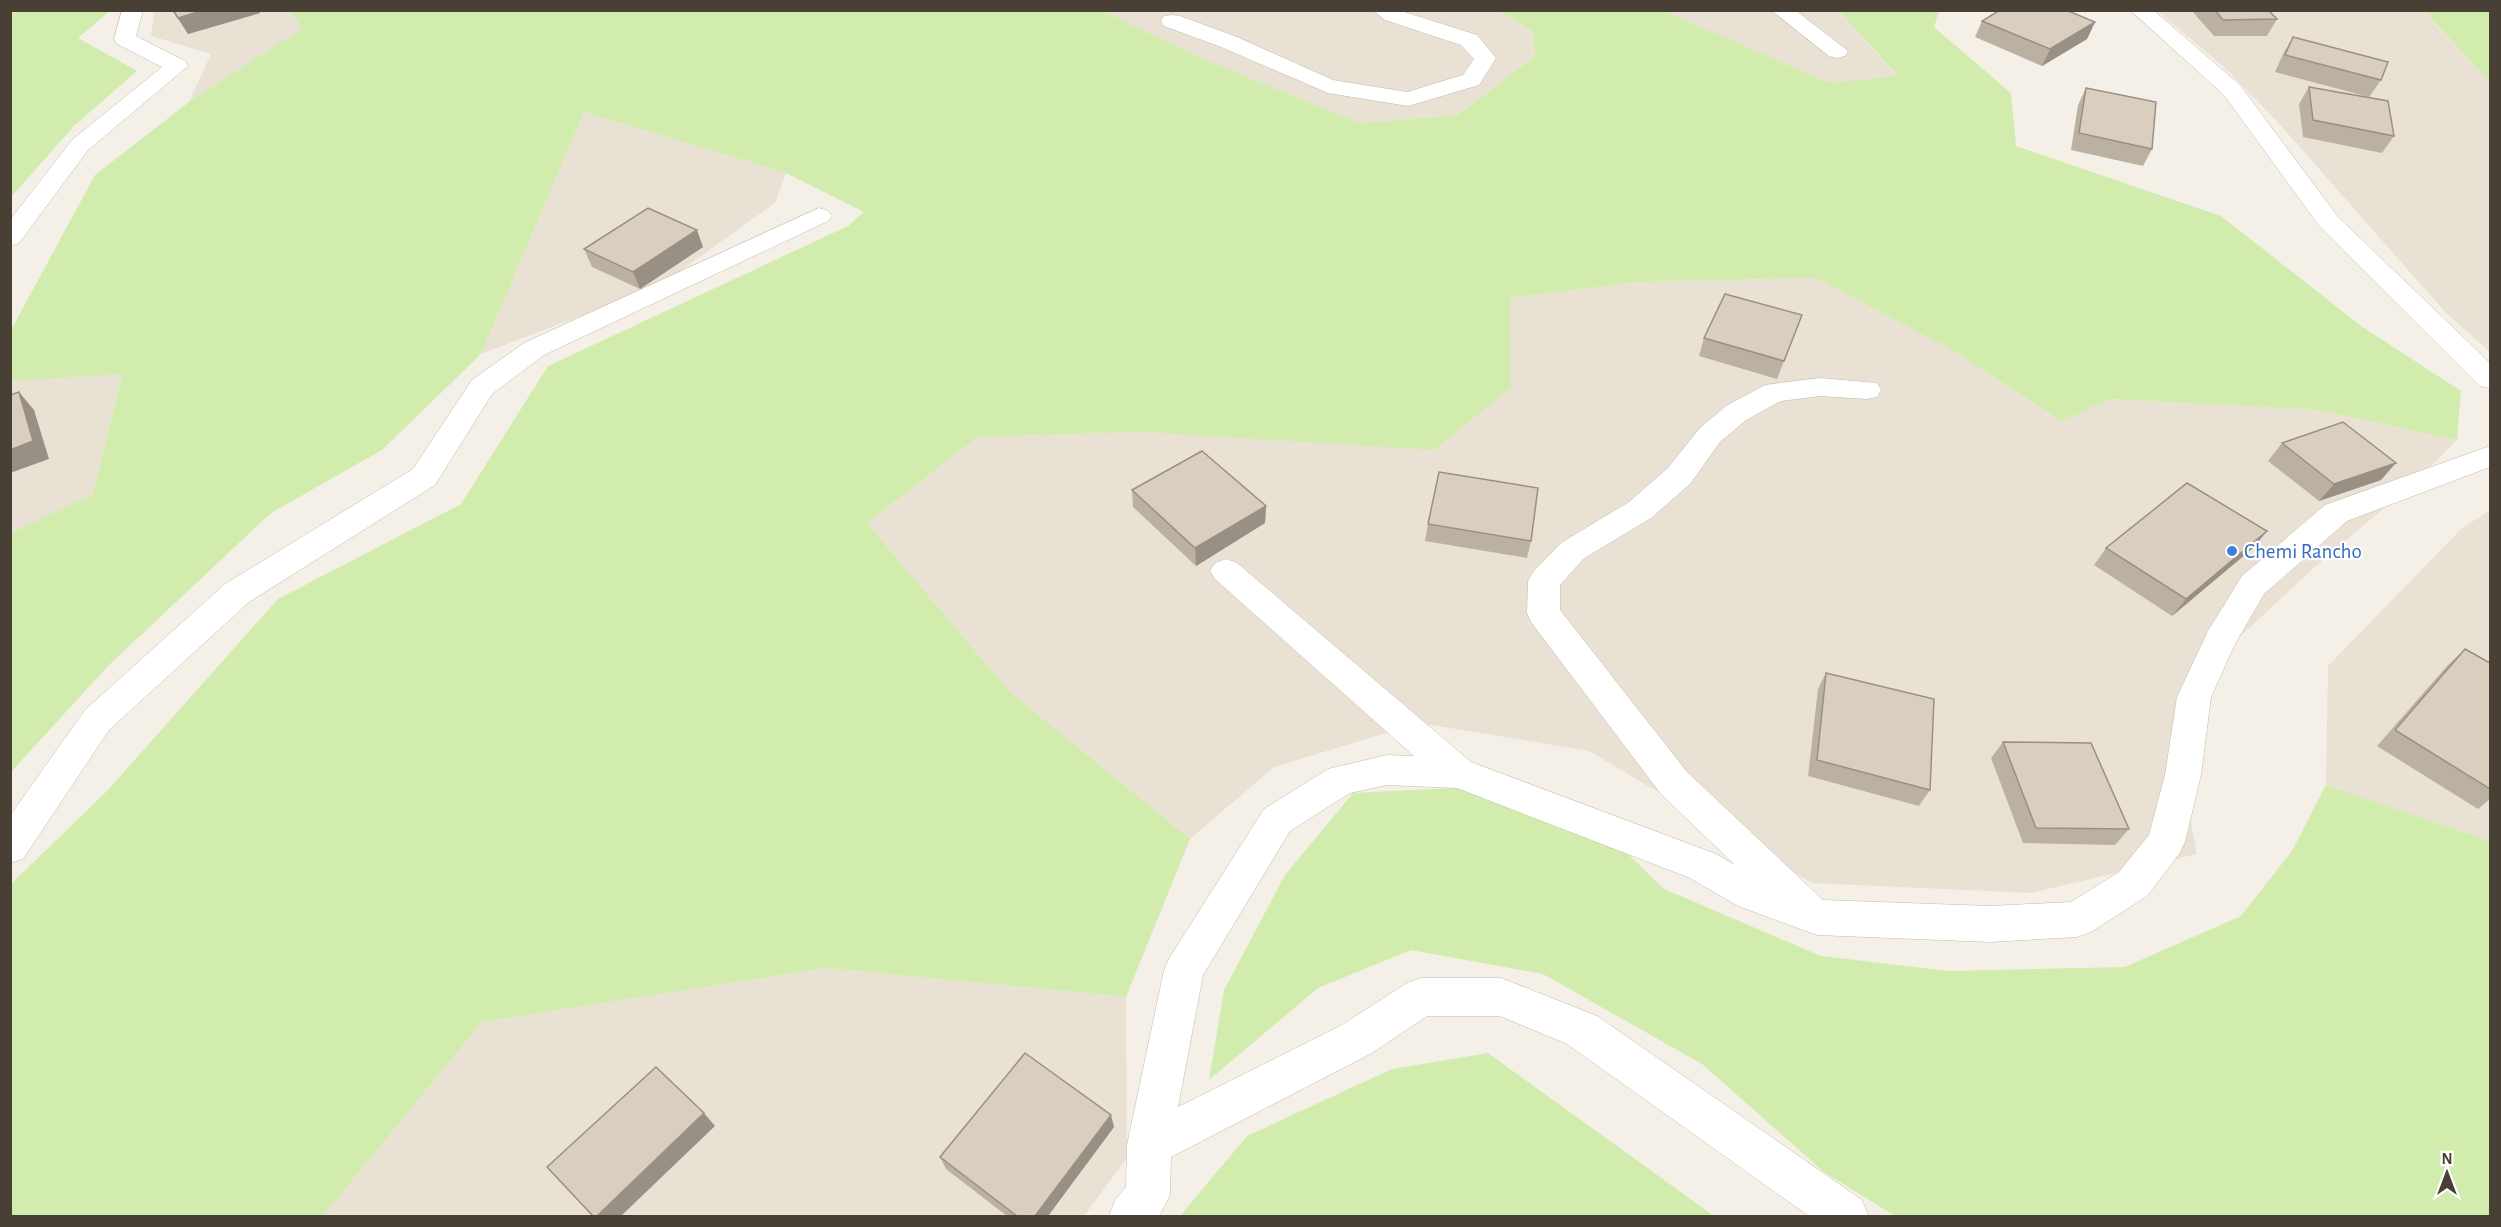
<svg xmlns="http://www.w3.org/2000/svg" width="2501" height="1227" font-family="'Alegreya Sans',sans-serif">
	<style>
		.residential { fill: #e9e2d4 }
		.green { fill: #d1ecac }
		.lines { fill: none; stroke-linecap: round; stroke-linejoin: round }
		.minor-casing { stroke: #c4baab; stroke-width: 1 }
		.minor { fill: #fff; fill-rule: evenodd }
		.wall { fill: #bbb1a3 }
		.shaded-wall { fill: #999085 }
		.building { fill: #dacebe; stroke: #999085; stroke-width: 1.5 }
		.shop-dot { fill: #3f7fe0; stroke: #fff; stroke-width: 2 }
		.labels { text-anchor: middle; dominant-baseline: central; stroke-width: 4.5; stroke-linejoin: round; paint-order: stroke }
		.shop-label { font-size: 21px; fill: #366cbe; stroke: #fff; text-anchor: start }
	</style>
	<rect width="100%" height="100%" fill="#f5f0e7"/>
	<!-- residential -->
	<path class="residential" d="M154 11H290L304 28 189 102 211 54 151 36Z
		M1103 11H1498L1533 31 1535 56 1458 115 1360 123 1201 58Z
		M1664 11H1839L1898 77 1830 83Z
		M2157 11H2428L2431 20 2490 82V352L2446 313 2275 119 2224 67Z
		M584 112 786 173 775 203 659 286 481 354Z
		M1815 278 1947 347 2062 421 2110 399 2318 410 2457 440 2415 482 2318 564 2217 658 2177 750 2197 854 2031 893 1812 883 1589 751 1419 723 1274 767 1190 839 1009 691 867 523 978 437 1144 432 1511 388 1510 298 1639 282Z
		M122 373 93 494 11 533V381Z
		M2490 510V841L2326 785 2328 666 2461 529Z
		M826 968 1126 997 1127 1158 1084 1216H323L482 1022Z"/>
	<!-- green -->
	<path class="green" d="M11 10 110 11 78 38 137 71 75 125 11 197Z
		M290 11H1103L1201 58 1360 123 1458 115 1535 56 1533 31 1498 11H1664L1830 83 1898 76 1839 11H1939L1934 27 2011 93 2016 146 2221 216 2361 326 2461 391 2457 440 2318 410 2110 399 2062 421 1947 347 1815 278 1639 282 1510 298 1511 388 1434 450 1144 432 978 437 867 523 1009 691 1190 839 1126 997 826 968 482 1022 323 1216H11V884L106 792 278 599 461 504 548 366 848 226 864 212 786 173 584 112 481 354 382 450 271 513 108 666 11 772V533L93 494 122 374 11 381V330L95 175 189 102 303 28Z
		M2428 11H2490V82L2431 19Z
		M2326 785 2490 841V1216H1895L1824 1172 1702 1064 1543 974 1411 950 1318 988 1209 1080 1224 990 1285 875 1353 793 1453 788 1594 821 1664 889 1821 956 1949 971 2125 967 2241 916 2292 851Z
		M1488 1053 1714 1216H1180L1247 1136 1392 1069Z"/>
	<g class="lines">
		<!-- minor casing -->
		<g class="minor-casing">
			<path id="minor" d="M122 10H143L136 36 185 61 188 66 88 150 19 243 10 246V220L72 140 162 67 117 44 114 39Z
				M1373 10H1398L1477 35 1496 58 1479 85 1408 106 1328 93 1221 47 1164 26 1161 21 1164 16 1172 15 1180 16 1237 37 1333 80 1407 92 1463 75 1474 59 1461 45 1385 20Z
				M1771 10H1795L1848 51 1845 56 1837 58 1829 56Z
				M2130 10H2153L2240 85 2338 217 2490 363V388L2480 386 2320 227 2224 95Z
				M819 208 828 211 832 216 828 221 544 355 492 394 435 485 249 602 109 730 23 859 10 863V816L85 710 225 584 413 469 472 380 524 343Z
				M1820 378 1877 383 1881 390 1877 397 1867 399 1820 396 1781 401 1746 420 1720 442 1690 484 1651 518 1583 559 1560 585V610L1687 772 1823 900 1990 906 2071 902 2119 872 2149 835 2165 775 2177 697 2208 631 2242 576 2325 505 2490 446V467L2347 521 2264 594 2235 644 2211 697 2201 775 2185 842 2179 854 2147 896 2091 932 2077 937 1990 942 1817 935 1738 906 1690 878 1457 788 1387 785 1350 793 1290 831 1203 975 1178 1107 1342 1025 1407 983 1421 978H1501L1597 1016 1862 1200 1868 1216H1809L1567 1044 1500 1016H1427L1372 1053 1171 1157 1170 1195 1159 1216H1109L1115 1200 1126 1187 1127 1145 1164 970 1170 957 1264 809 1328 769 1387 755 1414 756 1215 579 1210 571 1215 563 1226 559 1237 563 1471 762 1716 854 1735 865 1661 794 1531 622 1527 613 1528 581 1533 572 1561 543 1629 502 1668 468 1700 428 1726 406 1765 385Z"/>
		</g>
		<!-- minor -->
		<use href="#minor" class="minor"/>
	</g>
	<!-- wall -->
	<path class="wall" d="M172 10H258L260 13 188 34Z
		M2191 10H2268L2277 19 2267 36H2214Z
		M1982 21 2095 22 2087 39 2042 66 1975 37Z
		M2293 37 2381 80 2369 97 2275 72 2283 54Z
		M2309 87 2394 136 2382 153 2303 137 2299 104Z
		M2086 88 2152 149 2143 166 2071 150 2078 105Z
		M703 247 640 289 592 267 584 249Z
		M1802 315 1777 379 1699 356 1704 338Z
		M2282 443 2381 480 2319 501 2268 461Z
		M1132 490 1266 506 1265 523 1196 566 1133 507Z
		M1428 524 1531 541 1527 558 1425 541Z
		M2267 531 2253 548 2172 616 2094 565 2106 548Z
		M2465 649 2490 663V799L2478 809 2377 746 2447 666Z
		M1826 673 1930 790 1919 806 1808 776 1818 689Z
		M2003 742 2129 829 2115 845 2023 843 1991 758Z
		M1114 1127 1048 1216H1007L946 1169 940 1157Z"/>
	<!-- shaded-wall -->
	<path class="shaded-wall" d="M204 10H258L260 13 188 34 178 18Z
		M2095 22 2087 39 2042 66 2050 49Z
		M697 230 703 247 640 289 633 272Z
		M19 392 34 410 49 459 10 473V450Z
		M2396 463 2381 480 2319 501 2334 484Z
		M1266 506 1265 523 1196 566 1195 548Z
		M2267 531 2253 548 2172 616 2186 599Z
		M704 1113 715 1126 621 1216H597Z
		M1111 1115 1114 1127 1048 1216H1035Z"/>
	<!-- building -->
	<path class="building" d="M173 10H204L178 18Z
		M2000 10H2066L2095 22 2050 49 1982 21Z
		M2215 10H2268L2277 19 2223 20Z
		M2293 37 2388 62 2381 80 2285 55Z
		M2309 87 2388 101 2394 136 2313 120Z
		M2086 88 2156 102 2152 149 2079 133Z
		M648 208 697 230 633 272 584 249Z
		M1725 294 1802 315 1784 361 1704 338Z
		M19 392 33 441 10 450V395Z
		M2343 422 2396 463 2334 484 2282 443Z
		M1202 451 1266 506 1195 548 1132 490Z
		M1439 472 1538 488 1531 541 1428 524Z
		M2187 483 2267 531 2186 599 2106 548Z
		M2465 649 2490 663V789L2395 730Z
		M1826 673 1934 699 1930 790 1817 760Z
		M2003 742 2091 743 2129 829 2036 828Z
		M1025 1053 1111 1115 1035 1216H1017L940 1157Z
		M656 1067 704 1113 597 1216H593L547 1167Z"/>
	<!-- markers -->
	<circle class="shop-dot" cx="2232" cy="551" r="6"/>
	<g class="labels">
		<!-- shop labels -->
		<g class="shop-label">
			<text x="2244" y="551">Chemi Rancho</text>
		</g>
	</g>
	<!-- border -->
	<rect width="2501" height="1227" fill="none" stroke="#484035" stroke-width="24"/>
	<!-- north arrow -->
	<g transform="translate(2447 1173)" stroke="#ffffff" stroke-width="4.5" paint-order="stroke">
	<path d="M0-4.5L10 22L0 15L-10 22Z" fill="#484035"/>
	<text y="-9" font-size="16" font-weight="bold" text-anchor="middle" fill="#484035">N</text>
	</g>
</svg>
